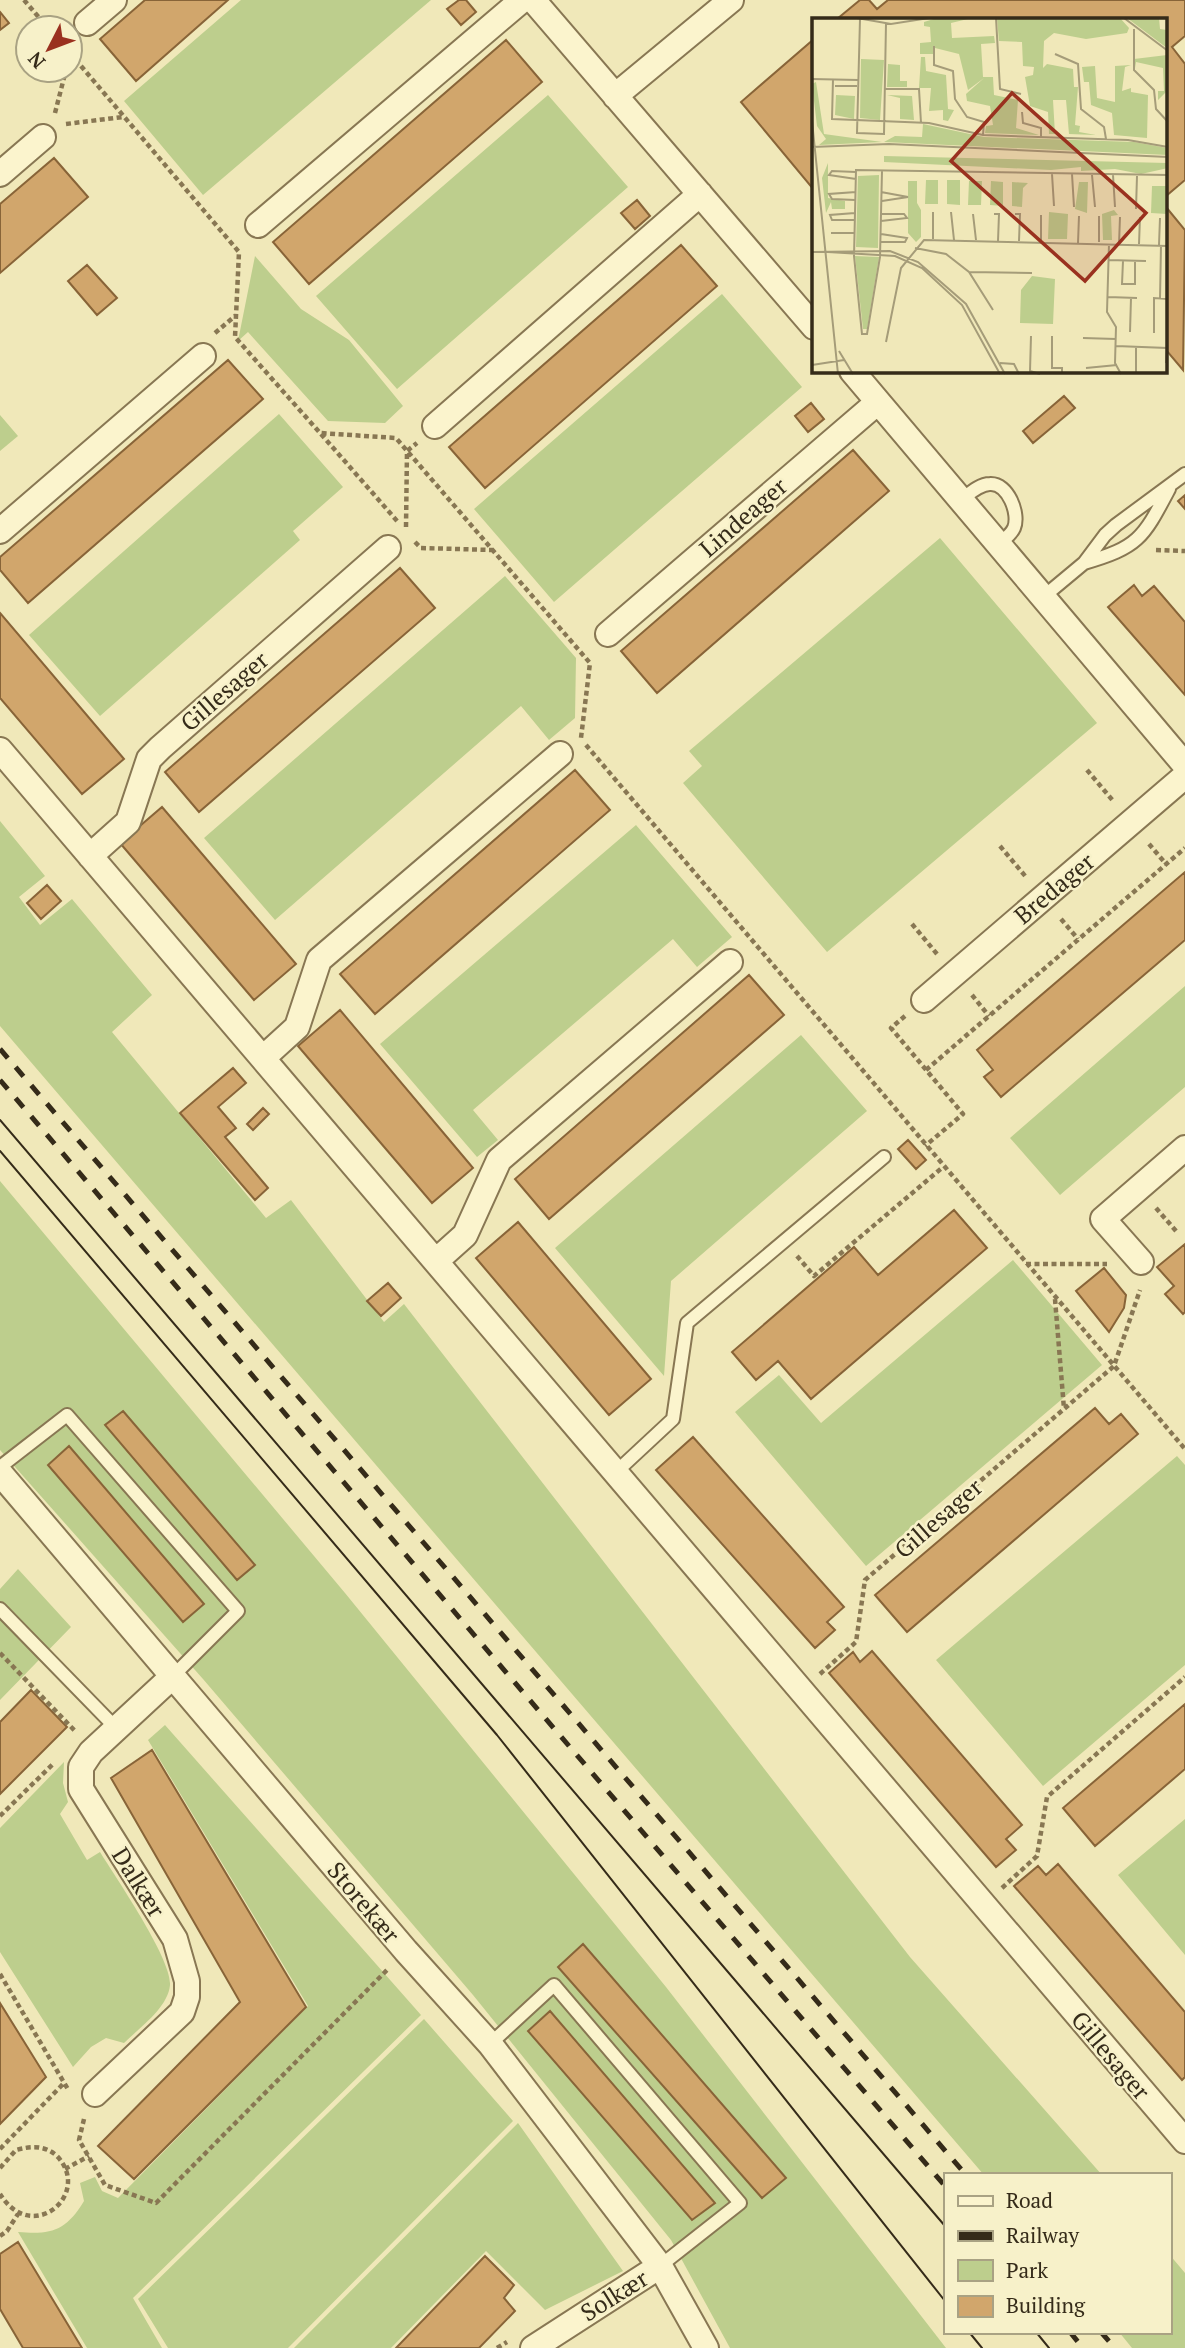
<svg xmlns="http://www.w3.org/2000/svg" width="1185" height="2348" font-family="'PT Serif',serif">
	<style>
		.green { fill: #bdce8d }
		.building { fill: #d1a66c; stroke: #886438; stroke-width: 2 }
		.lines { fill: none; stroke-linecap: round; stroke-linejoin: round }
		.service-casing { stroke: #887753; stroke-width: 16 }
		.minor-casing { stroke: #887753; stroke-width: 28 }
		.path { stroke: #887753; stroke-width: 4.5; stroke-dasharray: 5 3.5; stroke-linecap: butt }
		.service { stroke: #fbf4cd; stroke-width: 12 }
		.minor { stroke: #fbf4cd; stroke-width: 24 }
		.tram { stroke: #352b19; stroke-width: 2 }
		.rail { stroke: #352b19; stroke-width: 5; stroke-dasharray: 12 12; stroke-linecap: butt }
		.labels { text-anchor: middle; dominant-baseline: central; stroke-width: 5; stroke-linejoin: round; paint-order: stroke }
		.street-label { font-size: 24px; fill: #352b19; stroke: #f7f1c9 }
		.inset-road { fill: none; stroke: #a59c79; stroke-width: 2 }
		.view { fill: #9a311f; fill-opacity: 0.15; stroke: #9a311f; stroke-width: 3.5 }
		.inset-edge { fill: none; stroke: #352b19; stroke-width: 3.5 }
	</style>
	<rect width="100%" height="100%" fill="#f0e8b9"/>
	<!-- green -->
	<path class="green" d="M241 0H431L203 195 124 101Z
		M548 95 628 187 397 389 316 296Z
		M255 256 301 309 349 340 403 406 385 423 328 421 248 332 238 341Z
		M722 294 802 387 554 602 474 509Z
		M279 414 343 487 293 531 300 540 100 716 29 635Z
		M0 415 18 436 0 451Z
		M940 538 1097 723 827 952 683 783 702 766 689 751Z
		M505 576 576 658 575 718 549 740 521 706 275 920 204 838Z
		M0 821 45 876 19 897 40 925 72 899 152 995 112 1032 266 1218 291 1200 384 1322 404 1304 910 1957 1102 2175H984L0 1026Z
		M636 825 732 937 697 967 673 939 473 1110 498 1140 477 1157 380 1044Z
		M1185 986V1087L1060 1195 1010 1138Z
		M801 1035 867 1111 671 1281 664 1376 555 1248Z
		M0 1181 345 1593 666 1987 946 2348H730L671 2240 473 1995 203 1679 0 1450Z
		M1013 1260 1102 1365 866 1566 735 1412 779 1375 821 1423Z
		M1177 1456 1185 1465V1665L1043 1786 936 1660Z
		M18 1569 71 1627 0 1700V1589Z
		M165 1725 421 2015 133 2298 162 2348H87L18 2232C51 2235 66 2231 84 2201L80 2183 95 2177 102 2191 118 2198 308 2006 148 1740Z
		M64 1762 63 1783 68 1802 60 1814 87 1860 100 1852C116 1878 172 1959 170 1985 168 2008 139 2028 124 2043L106 2038 91 2047 73 2067 0 1952V1828Z
		M1185 1819V1955L1118 1875Z
		M424 2019 513 2121 288 2348H168L138 2299Z
		M518 2123 623 2271 545 2310 486 2251 391 2348H294Z
		M1169 2254 1185 2273V2348H1132L1119 2332H1169Z"/>
	<!-- building -->
	<path class="building" d="M145 0H228L136 81 100 39Z
		M459 0H466L476 12 461 25 447 9Z
		M860 0H869L877 9 888 0H1185V36L1172 47 1185 64V180L1166 196V19H837Z
		M0 12 9 23 0 30Z
		M814 39V190L741 102Z
		M506 40 542 82 309 284 273 242Z
		M54 158 88 197 0 273V204Z
		M637 200 650 216 635 229 621 213Z
		M1166 207 1185 230 1183 370 1166 350Z
		M681 245 717 286 485 488 449 447Z
		M87 265 117 298 97 315 68 281Z
		M228 360 263 399 28 603 0 570V557Z
		M1064 396 1075 408 1033 443 1023 431Z
		M811 403 824 419 808 432 795 416Z
		M853 450 889 491 657 693 621 651Z
		M1185 495V509L1178 501Z
		M400 568 435 608 199 812 165 772Z
		M1134 585 1142 596 1154 586 1185 622V695L1108 607Z
		M0 613 124 759 82 794 0 698Z
		M575 770 610 810 375 1014 340 974Z
		M162 807 296 964 254 1000 120 843Z
		M1185 872V940L1001 1097 984 1077 993 1070 977 1050Z
		M47 885 61 901 41 919 27 903Z
		M749 975 784 1015 549 1219 515 1179Z
		M340 1010 473 1168 432 1203 298 1046Z
		M233 1068 246 1083 218 1107 236 1128 225 1137 268 1188 255 1200 180 1113Z
		M263 1108 269 1114 253 1130 247 1124Z
		M908 1140 926 1160 916 1169 898 1149Z
		M954 1210 987 1248 811 1399 778 1361 756 1380 732 1352 854 1247 878 1275Z
		M518 1222 651 1379 609 1415 476 1258Z
		M1185 1244V1312L1183 1314 1165 1294 1174 1286 1157 1267Z
		M1104 1268 1126 1295 1124 1308 1109 1332 1076 1291Z
		M388 1283 401 1298 381 1316 367 1301Z
		M1095 1408 1109 1424 1121 1414 1138 1434 907 1632 875 1595Z
		M123 1411 255 1565 237 1580 105 1425Z
		M693 1437 844 1607 827 1622 835 1630 815 1648 656 1470Z
		M69 1446 204 1604 183 1622 48 1465Z
		M872 1651 1022 1825 1006 1839 1016 1850 996 1867 829 1673 853 1652 860 1662Z
		M31 1690 67 1727 0 1794V1722Z
		M1185 1704V1769L1095 1846 1063 1808Z
		M152 1750 306 2007 134 2179 98 2146 240 2002 111 1778Z
		M1058 1864 1185 2012V2077L1182 2080 1014 1886 1038 1866 1046 1875Z
		M583 1944 786 2178 762 2198 558 1967Z
		M0 2003 46 2077 0 2124Z
		M550 2011 715 2203 692 2220 528 2031Z
		M18 2242 82 2348H23L0 2309V2254Z
		M485 2256 514 2285 504 2298 515 2311 479 2348H396Z"/>
	<g class="lines">
		<!-- service casing -->
		<g class="service-casing">
			<path id="service" d="M961 500C969 494 979 484 990 484 1008 483 1020 514 1014 528 1011 535 1003 540 998 545
				M1084 563C1139 547 1143 538 1169 489
				M1042 598 1084 563 1105 535 1116 525 1185 474
				M0 1467 67 1415 238 1611 173 1676
				M615 1473 673 1419 687 1323 884 1157
				M0 1609 116 1728
				M490 2044 554 1985 740 2203 660 2266"/>
		</g>
		<!-- minor casing -->
		<g class="minor-casing">
			<path id="minor" d="M533 0 814 327
				M87 23 114 0
				M615 96 731 0
				M0 174 43 137
				M258 225 522 0
				M852 371 1185 765
				M435 426 700 194
				M0 531 203 356
				M608 634 878 402
				M0 750 1185 2141
				M90 856 128 822 149 759 160 748 388 548
				M924 1000 1185 776
				M263 1058 297 1027 319 960 560 754
				M436 1261 465 1235 499 1160 730 962
				M1141 1262 1103 1219 1185 1148
				M0 1473 406 1951 490 2044 660 2266 706 2348
				M95 2094 182 2012 187 1997V1981L175 1939 81 1789V1767L91 1752 173 1676
				M533 2348 660 2266"/>
		</g>
		<!-- path -->
		<path class="path" d="M24 0 48 28
			M70 53 239 252 235 337 320 433 396 438 590 663 581 738
			M55 113 66 70
			M66 124 123 117
			M215 333 235 316
			M321 434 398 522
			M406 527 407 451 417 443
			M415 542 421 548 493 550
			M1156 550 1185 551
			M586 745 1185 1449
			M1087 770 1114 802
			M1149 844 1166 864
			M1000 846 1026 877
			M1061 919 1078 939
			M912 924 937 954
			M972 995 989 1016
			M905 1016 891 1028 963 1114 925 1146
			M926 1070 1185 848
			M1156 1208 1176 1231
			M797 1256 814 1276 943 1167
			M1026 1264H1107
			M1055 1299 1064 1409
			M0 1653 75 1731
			M820 1674 856 1642 865 1580 1114 1366 1140 1290
			M0 1816 54 1763
			M1002 1888 1037 1856 1047 1797 1185 1677
			M0 1974 69 2091
			M84 2119 79 2140 105 2185 156 2203 388 1969
			M0 2149 64 2083
			M0 2168 16 2150C31 2146 45 2145 57 2156 93 2194 32 2246 0 2194
			M65 2169 89 2156
			M0 2236 7 2231 18 2214
			M497 2348 507 2342"/>
		<!-- service -->
		<use href="#service" class="service"/>
		<!-- minor -->
		<use href="#minor" class="minor"/>
		<!-- tram -->
		<path class="tram" d="M0 1120 945 2226
			M0 1151 497 1735 945 2301
			M969 2332 982 2348
			M1036 2332 1049 2348"/>
		<!-- rail -->
		<path class="rail" d="M0 1049 966 2175
			M0 1080 945 2186
			M1070 2332 1083 2348
			M1101 2332 1115 2348"/>
	</g>
	<g class="labels">
		<!-- street labels -->
		<g class="street-label">
			<text transform="translate(743 517) rotate(-41)">Lindeager</text>
			<text transform="translate(224 691) rotate(-41)">Gillesager</text>
			<text transform="translate(1054 888) rotate(-40)">Bredager</text>
			<text transform="translate(938 1518) rotate(-41)">Gillesager</text>
			<text transform="translate(139 1882) rotate(58)">Dalkær</text>
			<text transform="translate(364 1902) rotate(50)">Storekær</text>
			<text transform="translate(1111 2055) rotate(50)">Gillesager</text>
			<text transform="translate(614 2295) rotate(-32)">Solkær</text>
		</g>
	</g>
	<!-- overview -->
	<g transform="translate(812 18)">
		<rect width="355" height="355" fill="#f0e8b9"/>
		<path d="M125 0H160L139 5 140 20 182 18 183 25 169 26 171 59H181L182 77 206 82 204 110 227 117 173 115 174 108 181 107 178 88 155 83 154 76 172 60 156 72 147 36 123 30 122 36H108V25L119 24 118 9 112 8V4ZM185 0H308L317 10 315 15 274 21 242 15 232 23 231 50 235 46 261 51 262 69H266L263 107 268 108 267 114 284 117 257 116 254 82H241L243 116H237L236 94 218 88 213 59 221 57 222 49 211 48 210 24 187 23ZM315 0H347L348 11 355 12V30ZM355 37V73L346 82V73H352L351 50 324 44 323 50 322 41ZM109 39H113L114 53 134 57 136 91 142 92 136 103 131 102V92L117 93 119 70H107ZM49 41 72 42 68 102 48 100ZM76 46 88 47V63H95V69H75ZM319 47 313 49 310 73 319 70V74L336 77 335 120 302 117 300 95 279 87 277 64H272L270 49 283 48 285 80 303 84V48ZM4 64 12 116 70 124 7 127 14 121 5 108 0 66ZM24 77 43 78 42 101 23 97ZM75 77 100 78 102 102 88 101V80ZM111 106 172 119 322 124 355 130 356 137 72 124 83 118 110 119ZM72 138 355 145 356 150 329 156 303 151 269 153V149L239 152 72 144ZM16 145V180L33 183V191H20L19 184 14 195 10 160ZM67 157 66 230 44 229 46 158ZM114 162H126V186H113ZM135 162H148V187L135 186ZM96 163H105V185L109 192V219L104 224 96 215ZM157 163H170L169 187H156ZM179 163 191 164V188L178 187ZM200 164 216 165 211 170 210 189 200 188ZM267 164H276L275 195 263 191ZM340 168H355V196L339 195ZM302 192 306 197 299 198 300 222H291L290 196ZM237 194 256 196 255 221H236ZM43 238 67 239 55 311H51ZM220 258 243 261 241 306 208 305 209 272Z" fill="#bdce8d"/>
		<path class="inset-road" d="M45 0 79 6 117 0M184 0 188 71 209 76M312 0 356 33M48 1 45 115 72 116 74 5M322 11V52L342 72 344 91 356 104M122 28V47L141 53 143 81 155 99 172 104 171 117M243 36 266 46 269 91 292 109 294 121M0 61 46 62M21 61 20 101 117 105 171 117 316 122 356 129M23 68H45M72 71H107L109 105M210 94 211 105 229 110V119M0 103 26 356M0 129 77 126 356 139M70 153 68 239 55 316H50L42 238 44 152 356 157M240 156 242 188M260 156 262 189M280 157 283 189M301 157 303 189M44 161 17 157 20 153 44 154M69 174 96 179 70 183M43 182 20 181 17 176 44 174M324 191 325 158M139 194 142 222M69 196H92L95 200 69 203M161 196 164 222M182 196H187L186 223M203 196H208L207 223M43 202H20L18 197 43 195M19 215H43M69 216 95 220 93 224H69M121 221V194M229 223V197M287 224V198M266 225 267 198M297 226 295 294 304 309 303 345 309 356M307 226 308 199M327 226 328 199M347 227 348 200M103 230 134 236 157 254 181 292M0 234 78 233 106 244 154 286 193 356M16 234 83 238 110 250 150 287 188 356M296 242 334 243M311 243 310 266H323V243M157 254 220 255M296 279 325 280M348 281 349 227M318 314 319 280M342 315V280L356 281M219 318 218 353 228 356M240 318V350H250V356M271 320 304 321M74 324 89 250 112 222 356 228M304 328 355 330 354 345M27 333 41 356M188 345 202 346 207 356M0 347 32 342M274 350 305 347M324 356V329"/>
		<path class="view" d="M200 75 334 195 273 263 139 143Z"/>
		<rect width="355" height="355" class="inset-edge"/>
	</g>
	<!-- legend -->
	<rect x="944" y="2173" width="228" height="161" fill="#f7f1c9" stroke="#a9a283" stroke-width="2"/>
	<rect x="958" y="2196" width="35" height="10" fill="#fbf4cd" stroke="#a9a283" stroke-width="2"/>
	<text x="1006" y="2208" font-size="21" fill="#352b19">Road</text>
	<rect x="958" y="2231" width="35" height="10" fill="#352b19" stroke="#a9a283" stroke-width="2"/>
	<text x="1006" y="2243" font-size="21" fill="#352b19">Railway</text>
	<rect x="958" y="2260" width="35" height="21" fill="#bdce8d" stroke="#a9a283" stroke-width="2"/>
	<text x="1006" y="2278" font-size="21" fill="#352b19">Park</text>
	<rect x="958" y="2296" width="35" height="21" fill="#d1a66c" stroke="#a9a283" stroke-width="2"/>
	<text x="1006" y="2313" font-size="21" fill="#352b19">Building</text>
	<!-- north arrow -->
	<g transform="translate(49 49) rotate(228)"><circle r="33" fill="#f7f1c9" stroke="#a9a283" stroke-width="2"/>
	<path d="M0-5L12 26L0 18L-12 26Z" fill="#9a311f"/>
	<text y="-10" font-size="19" font-weight="bold" text-anchor="middle" fill="#352b19">N</text>
	</g>
</svg>
